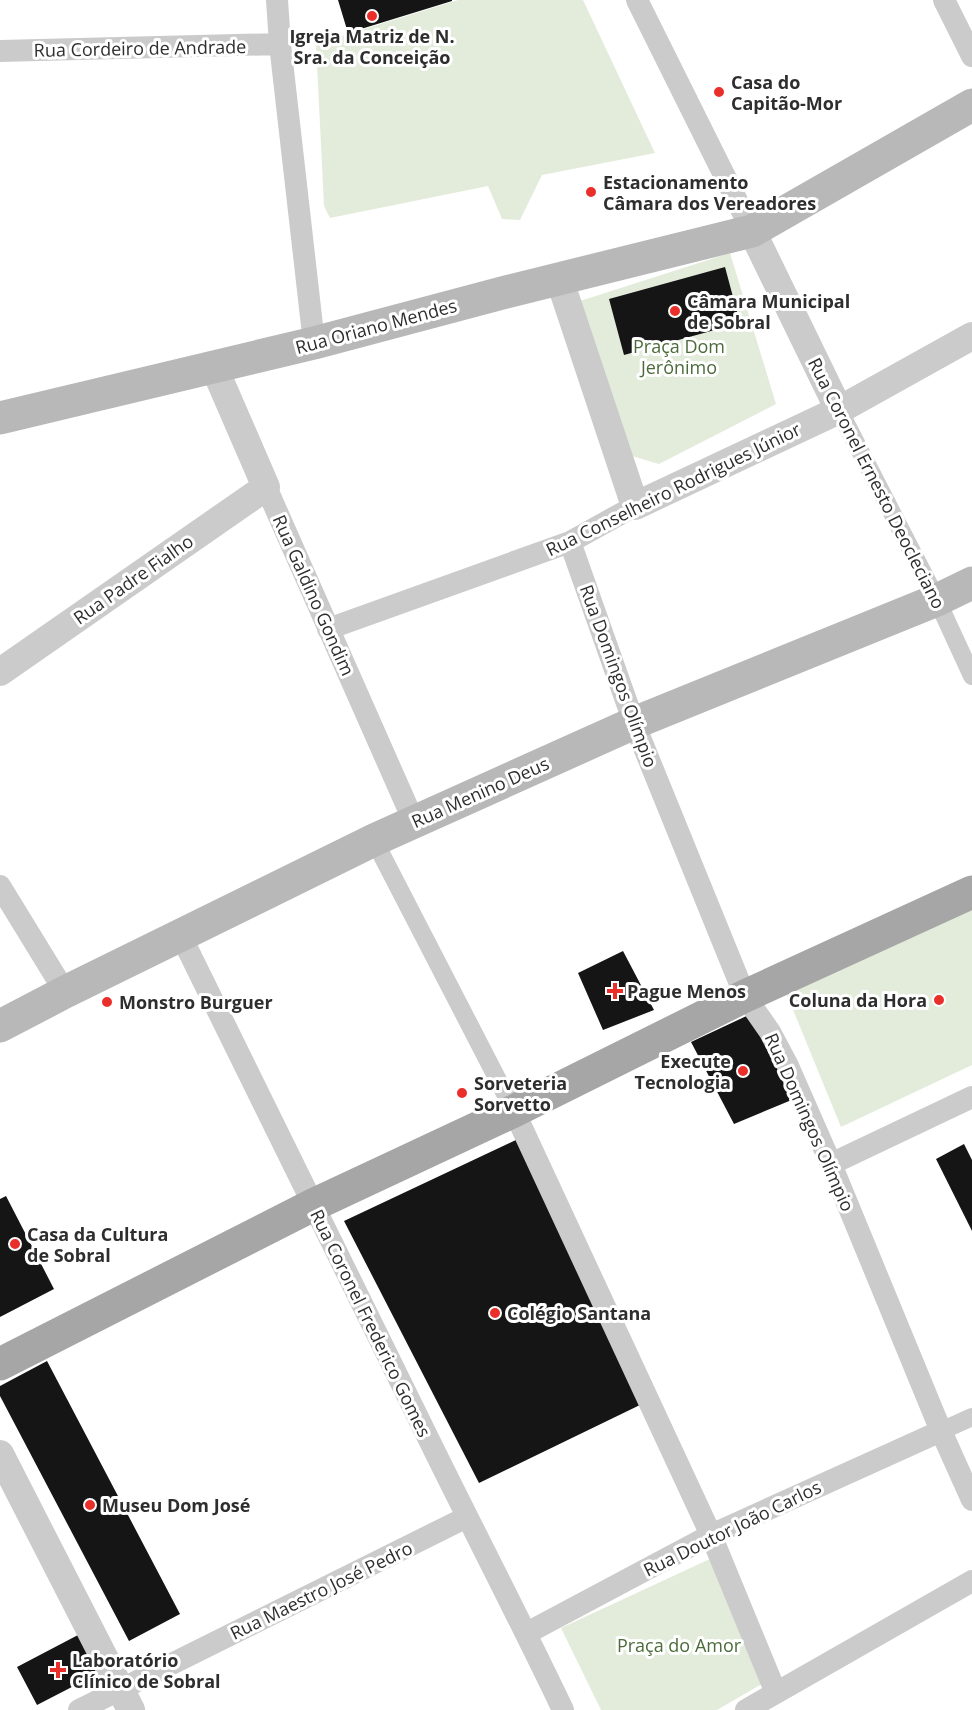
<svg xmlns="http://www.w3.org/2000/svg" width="972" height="1710" font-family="'Open Sans',sans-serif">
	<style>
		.green { fill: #e3ecdb }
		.building { fill: #151515 }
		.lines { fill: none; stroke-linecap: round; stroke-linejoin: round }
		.pedestrian { stroke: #cbcbcb; stroke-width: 18 }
		.minor { stroke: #cbcbcb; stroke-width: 22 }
		.tertiary { stroke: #cbcbcb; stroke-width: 28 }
		.secondary { stroke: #b8b8b8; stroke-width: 33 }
		.primary { stroke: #a6a6a6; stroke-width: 33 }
		.poi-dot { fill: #ea2f2b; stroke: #fff; stroke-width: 2 }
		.labels { text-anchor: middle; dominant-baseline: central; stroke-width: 6; stroke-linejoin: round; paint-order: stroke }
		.poi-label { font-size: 18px; font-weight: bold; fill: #2e2e2e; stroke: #fff; text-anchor: start }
		.street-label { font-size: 18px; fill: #2e2e2e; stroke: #fff }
		.park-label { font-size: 18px; fill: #4c6b3a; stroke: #fff }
	</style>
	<rect width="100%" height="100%" fill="#fff"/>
	<!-- green -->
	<path class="green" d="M458 0H583L655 153 542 175 520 220 502 219 488 186 330 218 324 206 316 44Z
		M730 253 776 404 659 464 625 454 580 301Z
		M972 893V1065L841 1127 787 995Z
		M712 1558 767 1681 717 1710H601L561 1628Z"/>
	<!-- building -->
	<path class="building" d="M338 0H452V1L348 33Z
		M725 267 740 323 624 355 609 299Z
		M623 951 654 1010 603 1030 578 973Z
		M755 1012 794 1099 734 1124 691 1042Z
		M518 1139 642 1404 479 1483 344 1221Z
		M964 1144 972 1160V1231L936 1159Z
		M6 1196 54 1289 0 1317V1199Z
		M47 1361 180 1614 129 1641 0 1396V1386Z
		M78 1635 99 1673 37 1705 17 1667Z"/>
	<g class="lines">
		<!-- pedestrian -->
		<path class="pedestrian" d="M839 410 937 600 972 676
			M374 840 514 1111
			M941 1431 972 1417"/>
		<!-- minor -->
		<path class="minor" d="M277 0 280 44 314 343
			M637 0 752 231
			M944 0 972 56
			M0 51 280 44
			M266 487 414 822
			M570 542 634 723 745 996 770 1032 788 1066 831 1164 941 1431 972 1500
			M328 629 570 542 635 506
			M0 886 65 992
			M181 936C265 1108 350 1281 436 1454 478 1539 522 1624 563 1710
			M514 1111 711 1535 776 1693
			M831 1164 972 1097
			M527 1633 711 1535 941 1431
			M79 1710 467 1517
			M746 1710 972 1581"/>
		<!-- tertiary -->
		<path class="tertiary" d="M752 231 839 410
			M559 278 635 506 839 410 972 336
			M0 672 266 487 214 367
			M0 1454 131 1710"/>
		<!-- secondary -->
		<path class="secondary" d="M0 418 314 343 506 292 752 231 972 105
			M0 1026 65 992 374 840 634 723 937 600 972 583"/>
		<!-- primary -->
		<path class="primary" d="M0 1364 313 1205 514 1111 745 996 972 892"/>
	</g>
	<!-- markers -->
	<g class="poi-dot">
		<circle cx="372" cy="16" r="6"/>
		<circle cx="719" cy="92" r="6"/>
		<circle cx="591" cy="192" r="6"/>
		<circle cx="675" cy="311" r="6"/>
		<path d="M612 982h6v6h6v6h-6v6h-6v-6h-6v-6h6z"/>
		<circle cx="939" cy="1000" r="6"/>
		<circle cx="107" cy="1002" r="6"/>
		<circle cx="743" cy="1071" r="6"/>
		<circle cx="462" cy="1093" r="6"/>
		<circle cx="15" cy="1244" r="6"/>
		<circle cx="495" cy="1313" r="6"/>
		<circle cx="90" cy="1505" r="6"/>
		<path d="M55 1661h6v6h6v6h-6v6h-6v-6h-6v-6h6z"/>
	</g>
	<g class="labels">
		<!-- poi labels -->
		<g class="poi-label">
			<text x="372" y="36" text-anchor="middle">Igreja Matriz de N.<tspan x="372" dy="21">Sra. da Conceição</tspan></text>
			<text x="731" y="82">Casa do<tspan x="731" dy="21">Capitão-Mor</tspan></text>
			<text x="603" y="182">Estacionamento<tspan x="603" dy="21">Câmara dos Vereadores</tspan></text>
			<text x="687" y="301">Câmara Municipal<tspan x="687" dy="21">de Sobral</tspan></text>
			<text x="627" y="991">Pague Menos</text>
			<text x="927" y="1000" text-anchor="end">Coluna da Hora</text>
			<text x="119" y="1002">Monstro Burguer</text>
			<text x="731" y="1061" text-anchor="end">Execute<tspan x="731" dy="21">Tecnologia</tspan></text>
			<text x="474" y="1083">Sorveteria<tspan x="474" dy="21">Sorvetto</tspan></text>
			<text x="27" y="1234">Casa da Cultura<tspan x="27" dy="21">de Sobral</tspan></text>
			<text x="507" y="1313">Colégio Santana</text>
			<text x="102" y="1505">Museu Dom José</text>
			<text x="72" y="1660">Laboratório<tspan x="72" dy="21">Clínico de Sobral</tspan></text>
		</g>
		<!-- street labels -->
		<g class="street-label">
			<text transform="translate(140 48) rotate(-1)">Rua Cordeiro de Andrade</text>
			<text transform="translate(376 326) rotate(-15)">Rua Oriano Mendes</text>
			<text transform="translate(877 483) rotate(63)">Rua Coronel Ernesto Deocleciano</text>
			<text transform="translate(673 489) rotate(-26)">Rua Conselheiro Rodrigues Júnior</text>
			<text transform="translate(133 579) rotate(-35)">Rua Padre Fialho</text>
			<text transform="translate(314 595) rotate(66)">Rua Galdino Gondim</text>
			<text transform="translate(619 676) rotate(70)">Rua Domingos Olímpio</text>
			<text transform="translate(480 792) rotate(-24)">Rua Menino Deus</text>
			<text transform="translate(810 1122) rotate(66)">Rua Domingos Olímpio</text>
			<text transform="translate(371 1323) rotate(64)">Rua Coronel Frederico Gomes</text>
			<text transform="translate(732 1528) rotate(-26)">Rua Doutor João Carlos</text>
			<text transform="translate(321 1590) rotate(-26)">Rua Maestro José Pedro</text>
		</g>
		<!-- park labels -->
		<g class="park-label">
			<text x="679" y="346">Praça Dom<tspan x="679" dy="21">Jerônimo</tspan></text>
			<text x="679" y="1645">Praça do Amor</text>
		</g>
	</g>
</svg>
